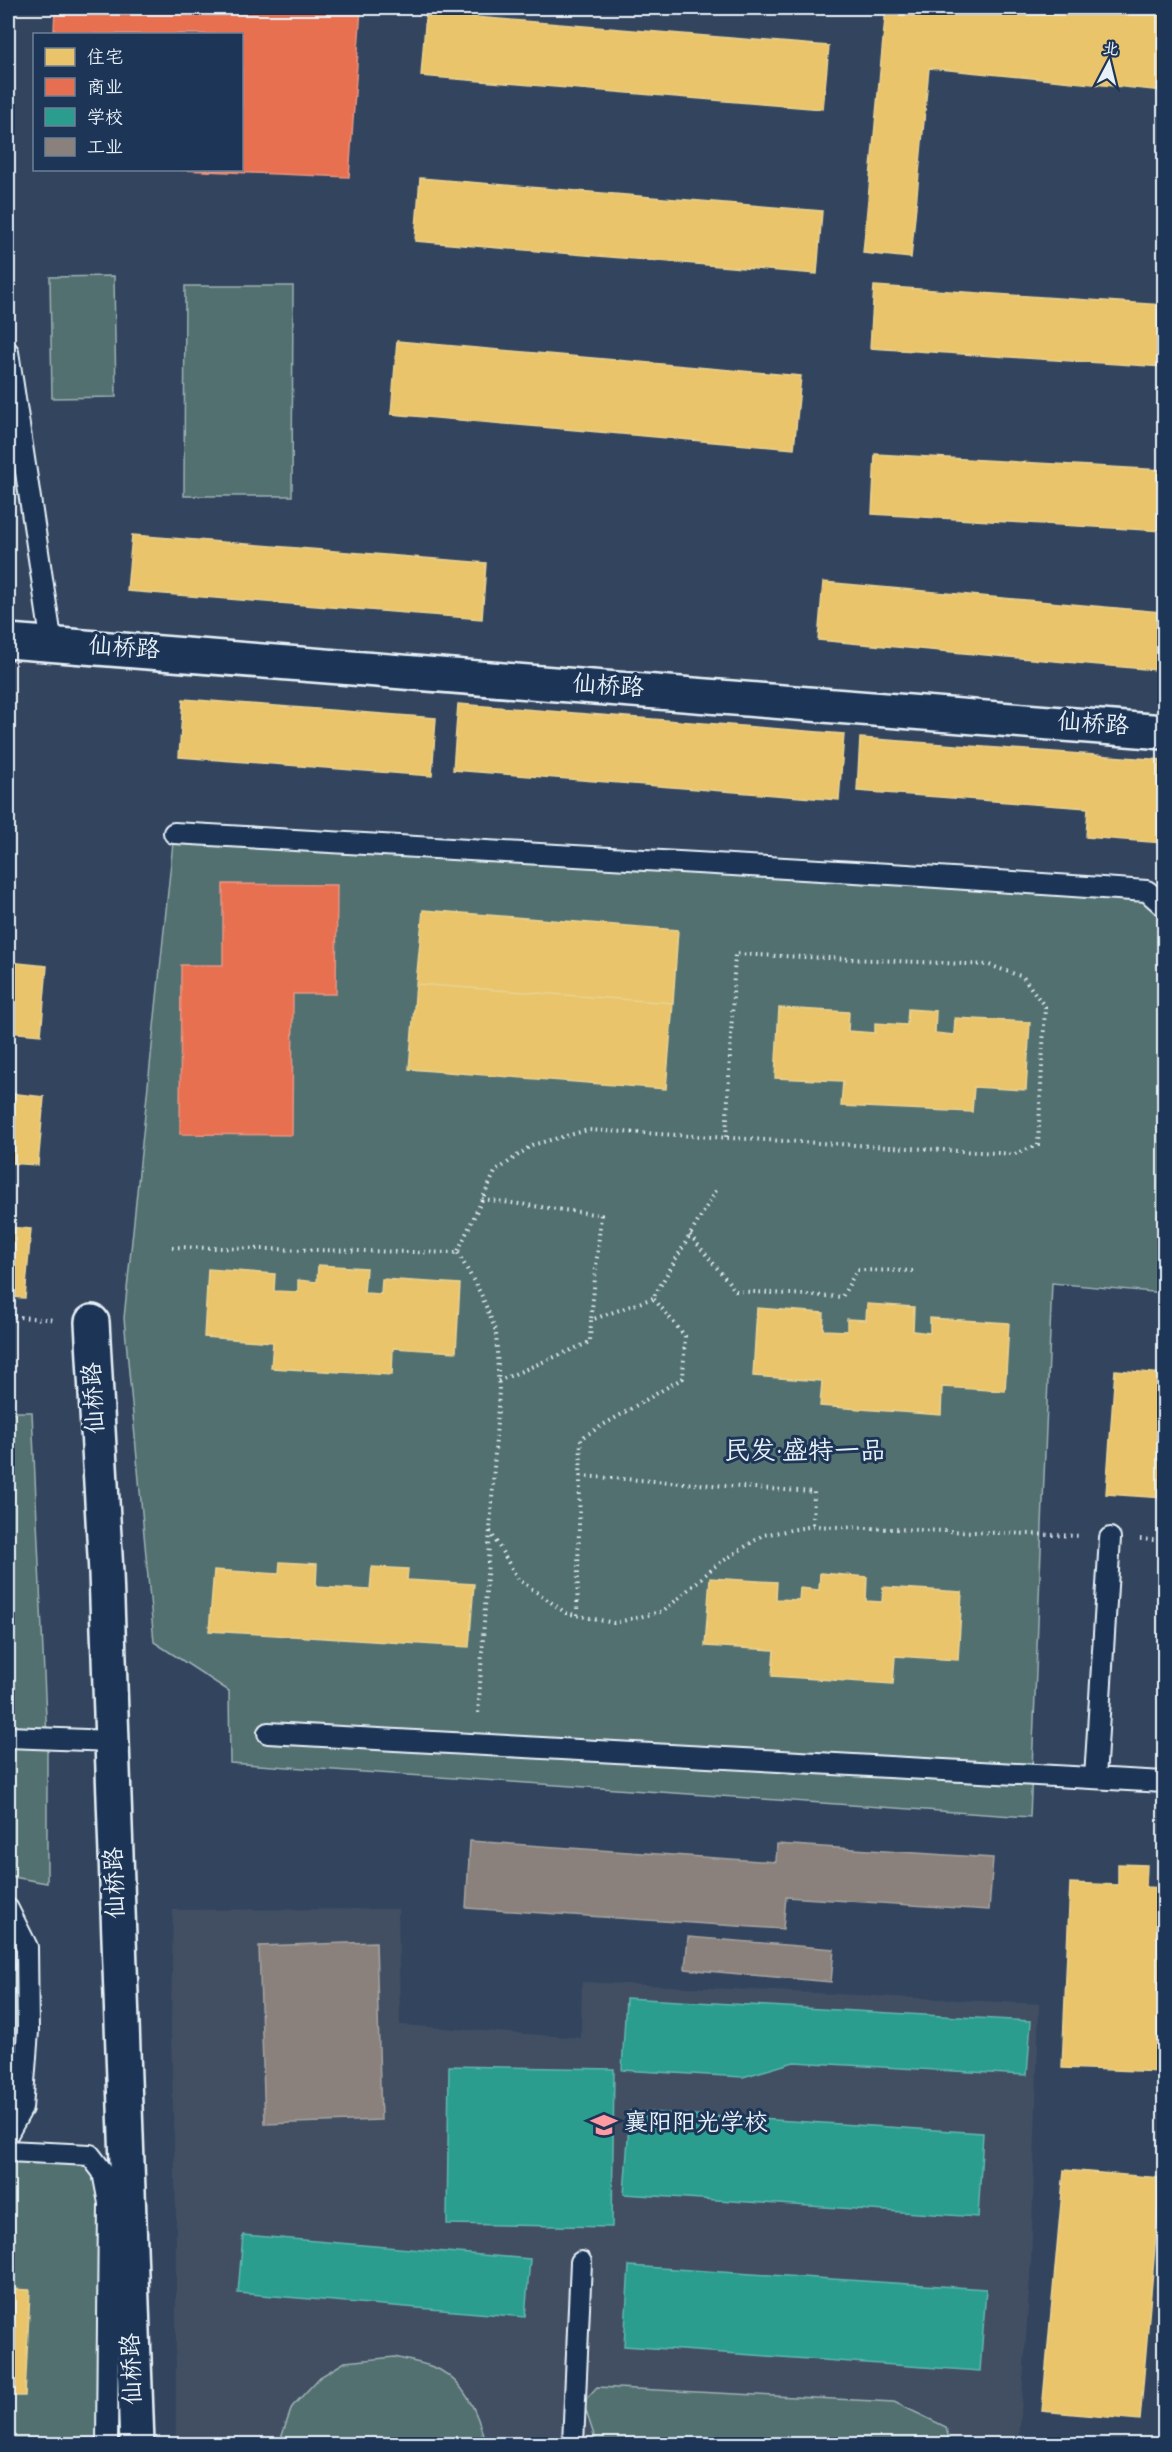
<svg xmlns="http://www.w3.org/2000/svg" width="1172" height="2452" font-family="Dekko,'LXGW WenKai TC',sans-serif">
	<style>
		.built { fill: #425063 }
		.green { fill: #527070; stroke: #9db0b4; stroke-width: 1.5 }
		.homes { fill: #e9c46a; stroke: #e9d295; stroke-width: 1.5 }
		.shops { fill: #e76f51; stroke: #e79683; stroke-width: 1.5 }
		.schools { fill: #2a9d8f; stroke: #63b6ae; stroke-width: 1.5 }
		.industry { fill: #8a817c; stroke: #a6a3a1; stroke-width: 1.5 }
		.lines { fill: none; stroke-linecap: round; stroke-linejoin: round }
		.service-casing { stroke: #e8f1f8; stroke-width: 24 }
		.minor-casing { stroke: #e8f1f8; stroke-width: 38 }
		.path { stroke: #e8f1f8; stroke-width: 4; stroke-dasharray: 1.5 4.5; stroke-linecap: butt }
		.service { stroke: #1d3557; stroke-width: 20 }
		.minor { stroke: #1d3557; stroke-width: 33 }
		.labels { text-anchor: middle; dominant-baseline: central; stroke-width: 6; stroke-linejoin: round; paint-order: stroke }
		.street-label { font-size: 24px; fill: #e8f1f8; stroke: #1d3557 }
		.poi-label { font-size: 24px; fill: #e8f1f8; stroke: #1d3557; text-anchor: start }
		.neighbourhood-label { font-size: 26px; fill: #e8f1f8; stroke: #1d3557 }
	</style>
	<rect width="100%" height="100%" fill="#33455e"/>
	<filter id="ink" filterUnits="userSpaceOnUse"><feTurbulence type="fractalNoise" baseFrequency=".0167" numOctaves="2"/><feDisplacementMap in="SourceGraphic" scale="12" xChannelSelector="R" yChannelSelector="G"/><feConvolveMatrix kernelMatrix="1 2 1 2 8 2 1 2 1" color-interpolation-filters="sRGB"/></filter>
	<g filter="url(#ink)">
		<!-- built -->
		<path class="built" d="M398 1909 400 2025 581 2038 582 1982 1039 2004 1031 2260 1019 2442 1059 2444H176V2213L171 2029 173 1910Z"/>
		<!-- green -->
		<path class="green" d="M114 276 116 397 52 398 50 277Z
			M185 286H293L292 496H184Z
			M174 833 1147 891 1164 906V1293L1052 1283 1030 1817 230 1763 229 1691 154 1642 124 1318Z
			M8 1412H32L47 1739V1883L8 1876Z
			M8 1909 27 1947 28 2031 8 2133Z
			M8 2151 90 2155 109 2203 119 2444H8Z
			M395 2357C409 2361 427 2363 440 2370 467 2385 479 2416 485 2444H279L292 2407 320 2377 345 2362Z
			M597 2387 894 2402 946 2427 950 2444H608L596 2441 583 2402Z"/>
		<!-- homes -->
		<path class="homes" d="M886 8H1164V91L929 68 911 258 863 253Z
			M426 13 829 46 823 109 421 76Z
			M420 178 822 211 817 274 415 241Z
			M874 286 1164 305V367L870 348Z
			M397 341 801 376 794 449 391 414Z
			M875 454 1164 470V531L872 514Z
			M132 535 486 563 482 619 127 591Z
			M823 582 1161 612 1156 670 818 640Z
			M183 699 436 718 432 776 179 757Z
			M458 704 844 734 839 800 453 770Z
			M860 738 1164 760V843L1086 837 1088 808 857 791Z
			M423 910 678 930 673 1003 416 984Z
			M8 962 47 966 41 1035 8 1032Z
			M416 984 673 1003 666 1089 409 1069Z
			M779 1008 849 1012 848 1031 875 1033V1023L907 1025 908 1009 936 1011 935 1033 954 1035 955 1018 1030 1022 1026 1090 974 1087 972 1112 841 1106 843 1081 775 1078Z
			M8 1093 44 1097 38 1165 8 1163Z
			M8 1227 31 1229 25 1298 8 1297Z
			M318 1265 366 1268 364 1293 381 1294 382 1279 460 1284 456 1352 393 1348 392 1375 271 1368 273 1342 204 1337 208 1269 275 1274 274 1291 298 1292V1280L317 1282Z
			M867 1304 914 1307 913 1331 930 1333V1318L1009 1323 1005 1391 942 1387 941 1415 820 1406 822 1381 753 1376 757 1308 824 1313 823 1330 847 1331V1319L866 1320Z
			M1115 1370 1164 1374V1498L1106 1494Z
			M280 1562 317 1564 316 1587 370 1590 372 1567 408 1569 407 1580 474 1584 469 1647 209 1631 214 1570 279 1574Z
			M820 1573 867 1577 866 1601 882 1602 883 1587 962 1592 958 1660 895 1656 893 1684 772 1676 774 1650 705 1646 710 1578 777 1582 776 1599 799 1600 800 1588 819 1590Z
			M1118 1864 1147 1865 1146 1887 1164 1888V2072L1062 2068 1070 1883 1118 1885Z
			M1064 2170 1161 2178 1140 2420 1042 2411Z
			M8 2289 30 2290 25 2396H8Z"/>
		<!-- shops -->
		<path class="shops" d="M55 8H361L349 177 181 170H242V34H93L54 31Z
			M223 884 337 885 336 994H293L292 1135 180 1134 181 965H223Z"/>
		<!-- schools -->
		<path class="schools" d="M626 1998 1031 2021 1027 2075 794 2062 743 2077 622 2070Z
			M449 2066 614 2069 612 2227 447 2224Z
			M630 2111 983 2133 978 2217 624 2194Z
			M243 2235 530 2259 525 2317 238 2293Z
			M629 2266 986 2289 980 2371 624 2346Z"/>
		<!-- industry -->
		<path class="industry" d="M470 1841 776 1862 777 1844 993 1858 989 1910 786 1897 783 1929 466 1908Z
			M688 1937 834 1949 831 1982 685 1969Z
			M376 1942 381 2120 265 2124 259 1946Z"/>
		<g class="lines">
			<!-- service casing -->
			<g class="service-casing">
				<path id="service" d="M8 352 52 645
					M174 833 907 875 1147 891 1164 906
					M268 1733 1164 1782
					M8 1737 112 1741
					M1095 1778 1110 1538
					M8 1909 27 1947 28 2031 22 2108 8 2133
					M8 2151 90 2155 103 2172 109 2203 107 2444
					M573 2444 581 2262"/>
			</g>
			<!-- minor casing -->
			<g class="minor-casing">
				<path id="minor" d="M8 641 1164 732
					M92 1322 106 1573 137 2444"/>
			</g>
			<!-- path -->
			<path class="path" d="M482 1199 601 1215 591 1320
				M690 1235 736 1291 842 1297 857 1270 916 1271
				M172 1247 457 1253 495 1172 532 1145 588 1130 1015 1154 1038 1145 1045 1007 1023 977 989 965 735 954 726 1138
				M458 1253 481 1294 496 1331 499 1391 478 1715
				M8 1316 55 1320
				M498 1381 590 1342 591 1320 653 1298
				M581 1476 814 1492 813 1526
				M490 1531 518 1579 566 1613 614 1623 664 1611 714 1567 763 1535 813 1526 1081 1536
				M1140 1539 1164 1541
				M577 1615 581 1438 683 1378 685 1336 653 1298 717 1189"/>
			<!-- service -->
			<use href="#service" class="service"/>
			<!-- minor -->
			<use href="#minor" class="minor"/>
		</g>
	</g>
	<!-- icons -->
	<defs>
		<g id="school-bare" transform="scale(2.07)"><path d="M0-5L7-2L0 1L-7-2ZM-4 1L0 2.5L4 1V4Q0 6-4 4Z" fill="#ff9aa2" stroke="#1d3557" stroke-width="2.5" paint-order="stroke"/></g>
	</defs>
	<g fill-rule="evenodd">
		<use href="#school-bare" x="604" y="2125"/>
	</g>
	<g class="labels">
		<!-- street labels -->
		<g class="street-label">
			<text transform="translate(124 650) rotate(4)">仙桥路</text>
			<text transform="translate(608 688) rotate(4)">仙桥路</text>
			<text transform="translate(1093 726) rotate(4)">仙桥路</text>
			<text transform="translate(96 1398) rotate(-93)">仙桥路</text>
			<text transform="translate(117 1883) rotate(-92)">仙桥路</text>
			<text transform="translate(134 2369) rotate(-92)">仙桥路</text>
		</g>
		<!-- poi labels -->
		<g class="poi-label">
			<text x="624" y="2125">襄阳阳光学校</text>
		</g>
		<!-- neighbourhood labels -->
		<g class="neighbourhood-label">
			<text x="805" y="1453">民发·盛特一品</text>
		</g>
	</g>
	<!-- margin -->
	<rect width="1172" height="2452" fill="none" stroke="#1d3557" stroke-width="30"/>
	<rect x="15" y="15" width="1142" height="2422" fill="none" stroke="#e8f1f8" stroke-width="2" filter="url(#ink)"/>
	<!-- legend -->
	<rect x="33" y="33" width="210" height="138" fill="#1d3557" stroke="#6e8097" stroke-width="1.5"/>
	<rect x="45" y="48" width="30" height="18" fill="#e9c46a" stroke="#6e8097" stroke-width="1.5"/>
	<text x="87" y="63" font-size="18" fill="#e8f1f8">住宅</text>
	<rect x="45" y="78" width="30" height="18" fill="#e76f51" stroke="#6e8097" stroke-width="1.5"/>
	<text x="87" y="93" font-size="18" fill="#e8f1f8">商业</text>
	<rect x="45" y="108" width="30" height="18" fill="#2a9d8f" stroke="#6e8097" stroke-width="1.5"/>
	<text x="87" y="123" font-size="18" fill="#e8f1f8">学校</text>
	<rect x="45" y="138" width="30" height="18" fill="#8a817c" stroke="#6e8097" stroke-width="1.5"/>
	<text x="87" y="153" font-size="18" fill="#e8f1f8">工业</text>
	<!-- north arrow -->
	<g transform="translate(1109 63) rotate(7)" stroke="#1d3557" stroke-width="4.5" paint-order="stroke">
	<path d="M0-4.5L10 22L0 15L-10 22Z" fill="#e8f1f8"/>
	<text y="-9" font-size="16" font-weight="bold" text-anchor="middle" fill="#e8f1f8">北</text>
	</g>
</svg>
